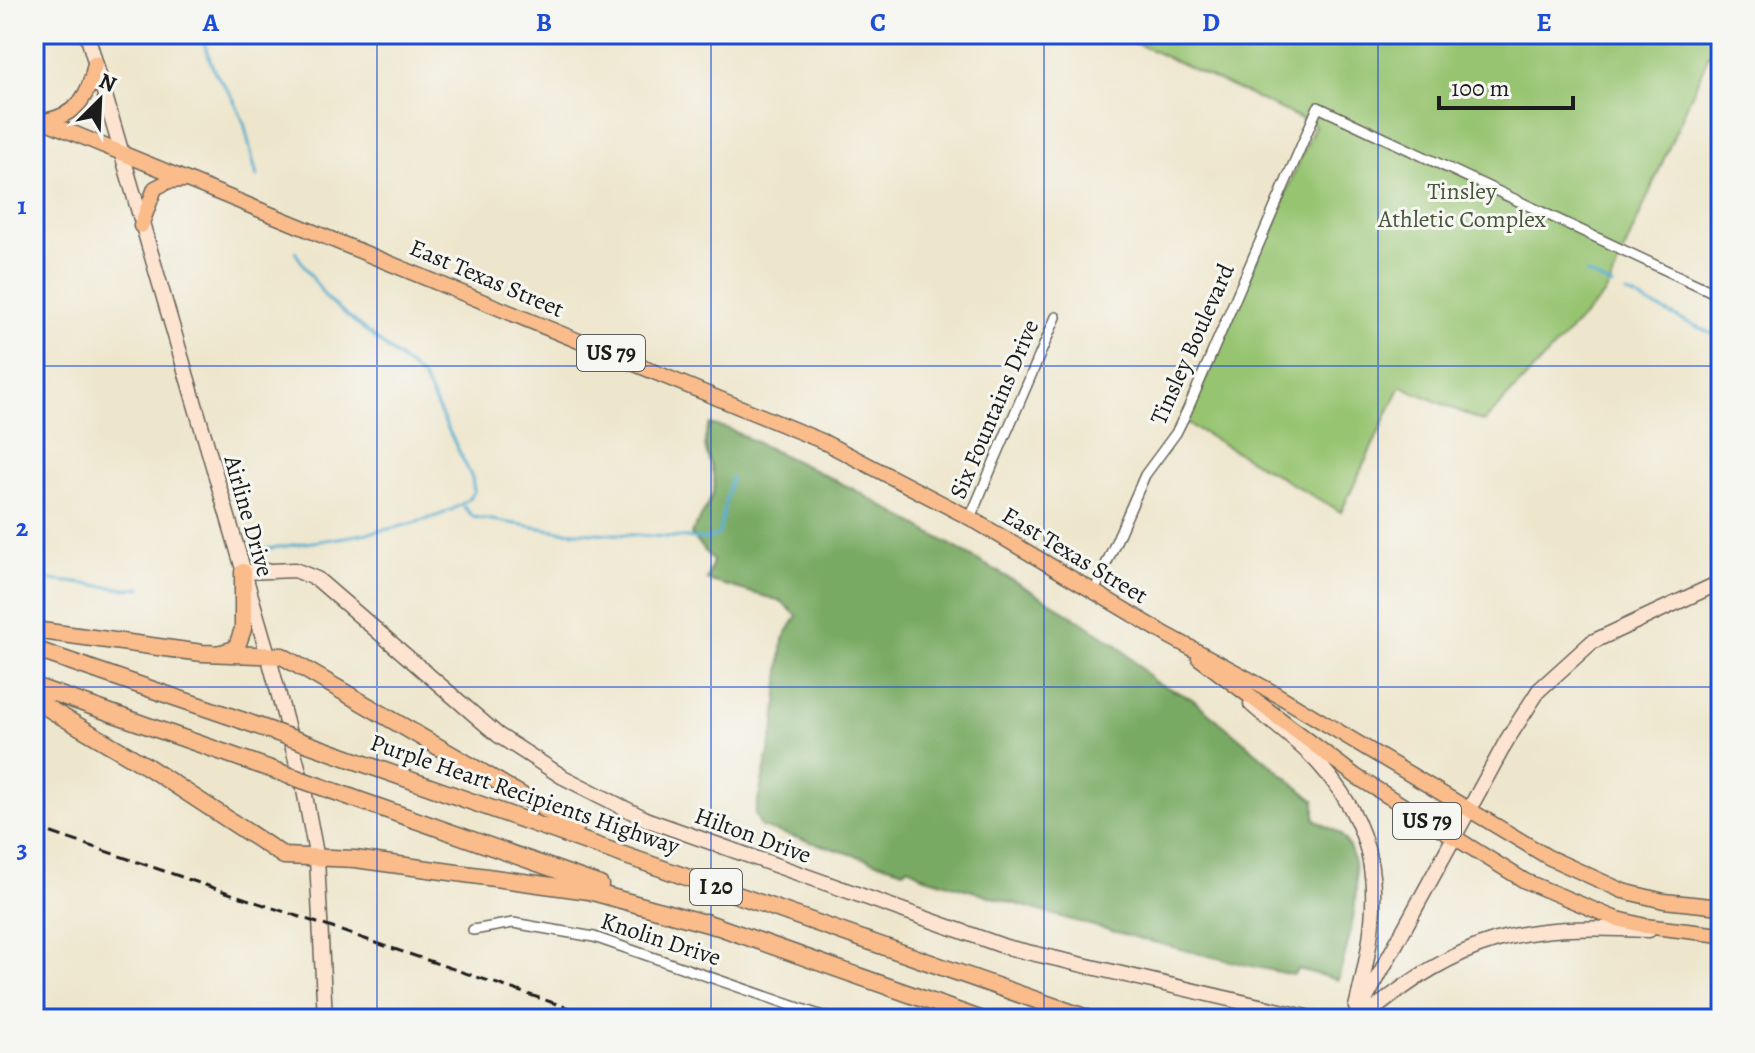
<svg xmlns="http://www.w3.org/2000/svg" width="1755" height="1053" font-family="Alegreya,serif">
	<style>
		.green { fill: #97c471; stroke: #5a7046; stroke-width: 2 }
		.forest { fill: #79aa63; stroke: #4a6340; stroke-width: 2 }
		.lines { fill: none; stroke-linecap: round; stroke-linejoin: round }
		.stream { stroke: #51abce; stroke-width: 3 }
		.street-casing { stroke: #66635a; stroke-width: 12 }
		.secondary-casing { stroke: #66635a; stroke-width: 17 }
		.primary-casing { stroke: #66635a; stroke-width: 17 }
		.highway-casing { stroke: #66635a; stroke-width: 19 }
		.street { stroke: #fff; stroke-width: 9 }
		.secondary { stroke: #fde4d0; stroke-width: 14 }
		.primary { stroke: #f9bc8a; stroke-width: 14 }
		.highway { stroke: #f9bc8a; stroke-width: 16 }
		.rail { stroke: #1c1c1c; stroke-width: 3; stroke-dasharray: 12 6; stroke-linecap: butt }
		.highway-bridge-casing { stroke: #66635a; stroke-width: 19; stroke-linecap: butt }
		.highway-bridge { stroke: #f9bc8a; stroke-width: 16 }
		.grid { fill: none; stroke: #1d4ed8; stroke-width: 2; stroke-opacity: 0.55 }
		.labels { text-anchor: middle; dominant-baseline: central; stroke-width: 6; stroke-linejoin: round; paint-order: stroke }
		.shield { fill: #f6f6f2; stroke: #5d5d5c; stroke-width: 2 }
		.shield-label { font-size: 22px; font-weight: bold; fill: #1c1c1c }
		.park-label { font-size: 24px; fill: #47573a; stroke: #f6f6f2 }
		.street-label { font-size: 24px; fill: #1c1c1c; stroke: #f6f6f2 }
		.neatline { fill: none; stroke: #1d4ed8; stroke-width: 3 }
		.grid-label { font-size: 26px; text-anchor: middle; font-weight: bold; fill: #1d4ed8 }
	</style>
	<rect width="100%" height="100%" fill="#f6f6f2"/>
	<filter id="ink" filterUnits="userSpaceOnUse"><feTurbulence type="fractalNoise" baseFrequency=".0125" numOctaves="2"/><feDisplacementMap in="SourceGraphic" scale="16" xChannelSelector="R" yChannelSelector="G"/><feConvolveMatrix kernelMatrix="1 2 1 2 8 2 1 2 1" color-interpolation-filters="sRGB"/></filter>
	<filter id="wash" filterUnits="userSpaceOnUse"><feTurbulence type="fractalNoise" baseFrequency=".006" numOctaves="4" result="noise"/><feDisplacementMap in="SourceGraphic" scale="32" xChannelSelector="R" yChannelSelector="G"/><feGaussianBlur stdDeviation="1.8" result="paint"/><feColorMatrix in="noise" values="0 0 0 0 0 0 0 0 0 0 0 0 0 0 0 0 0 1.4 0 .05"/><feComposite in="paint" operator="in"/></filter>
	<g filter="url(#wash)">
		<rect width="100%" height="100%" fill="#eee6cc"/>
		<!-- green -->
		<path class="green" d="M1116 34H1718L1606 293 1484 422 1401 386 1341 512 1186 423 1315 125Z"/>
		<!-- forest -->
		<path class="forest" d="M710 424 729 429 855 490 1054 604 1116 644 1155 682 1191 698 1315 801V819C1322 826 1335 828 1341 835 1371 868 1349 942 1338 980L1298 969 1293 975C1167 949 1045 913 922 876L908 866 904 870 761 827 755 814 775 724 783 639 797 616 781 601 707 580 713 561 691 534C699 518 716 498 714 480 711 455 698 450 710 424Z"/>
		<g class="lines">
			<!-- stream -->
			<path class="stream" d="M201 34 214 71 233 98 244 123 257 177
				M1586 273 1612 286
				M1626 293 1721 338
				M464 507 473 517 559 531 707 539 719 534 731 477
				M261 550C301 542 459 528 474 491L472 478 423 378 326 298 295 252
				M34 578 127 589 141 588"/>
		</g>
	</g>
	<g filter="url(#ink)">
		<g class="lines">
			<!-- street casing -->
			<g class="street-casing">
				<path id="street" d="M970 518 1056 317
					M1094 592 1145 475 1176 433 1187 411 1318 107 1721 296
					M473 930 513 923 594 937 831 1019"/>
			</g>
			<!-- secondary casing -->
			<g class="secondary-casing">
				<path id="secondary" d="M87 34 269 658 304 790 317 859 325 1019
					M243 572 295 570 317 579 498 735 563 777 648 820 1006 947 1315 1019
					M1251 704C1273 724 1300 742 1320 765 1389 843 1379 913 1356 1007
					M1355 1019 1507 740 1539 690 1592 642 1721 582
					M1362 1019C1463 936 1519 923 1649 930"/>
			</g>
			<!-- primary casing -->
			<g class="primary-casing">
				<path id="primary" d="M34 117 822 441 970 518 1167 635 1276 694 1548 857 1623 891 1664 901 1721 907
					M44 121C78 115 89 96 95 63
					M141 226 155 188 169 181 184 180
					M1199 658 1357 777 1525 881 1614 918 1645 926 1721 935"/>
			</g>
			<!-- highway casing -->
			<g class="highway-casing">
				<path id="highway" d="M34 630 202 653 282 656 576 827
					M34 649 241 720
					M221 653 236 649 243 629V572
					M34 686 251 762
					M34 700 148 767 284 856 355 859 589 891 715 926
					M342 756 1090 1019
					M353 798 600 885
					M705 922 980 1019"/>
			</g>
			<!-- street -->
			<use href="#street" class="street"/>
			<!-- secondary -->
			<use href="#secondary" class="secondary"/>
			<!-- primary -->
			<use href="#primary" class="primary"/>
			<!-- highway -->
			<use href="#highway" class="highway"/>
			<!-- rail -->
			<path class="rail" d="M34 827 601 1019"/>
			<!-- highway-bridge casing -->
			<g class="highway-bridge-casing">
				<path id="highway-bridge" d="M241 720 342 756
					M251 762 353 798"/>
			</g>
			<!-- highway-bridge -->
			<use href="#highway-bridge" class="highway-bridge"/>
		</g>
	</g>
	<!-- grid -->
	<path class="grid" d="M377 34V1019M711 34V1019M1044 34V1019M1378 34V1019M34 366H1721M34 687H1721"/>
	<g class="labels">
		<!-- shield labels -->
		<g class="shield">
			<rect x="577" y="335" width="68" height="36" rx="6"/>
			<rect x="1393" y="803" width="68" height="36" rx="6"/>
			<rect x="690" y="869" width="52" height="36" rx="6"/>
		</g>
		<g class="shield-label">
			<text x="611" y="353">US 79</text>
			<text x="1427" y="821">US 79</text>
			<text x="716" y="887">I 20</text>
		</g>
		<!-- park labels -->
		<g class="park-label">
			<text x="1462" y="191">Tinsley<tspan x="1462" dy="28">Athletic Complex</tspan></text>
		</g>
		<!-- street labels -->
		<g class="street-label">
			<text transform="translate(487 278) rotate(23)">East Texas Street</text>
			<text transform="translate(1192 344) rotate(-66)">Tinsley Boulevard</text>
			<text transform="translate(994 409) rotate(-67)">Six Fountains Drive</text>
			<text transform="translate(249 516) rotate(74)">Airline Drive</text>
			<text transform="translate(1075 555) rotate(31)">East Texas Street</text>
			<text transform="translate(525 794) rotate(19)">Purple Heart Recipients Highway</text>
			<text transform="translate(753 835) rotate(20)">Hilton Drive</text>
			<text transform="translate(661 939) rotate(18)">Knolin Drive</text>
		</g>
	</g>
	<!-- margin -->
	<rect width="1755" height="1053" fill="none" stroke="#f6f6f2" stroke-width="88"/>
	<!-- north arrow -->
	<g transform="translate(100 100) rotate(24)" stroke="#f6f6f2" stroke-width="6" paint-order="stroke">
	<path d="M0-6L14 30L0 20L-14 30Z" fill="#1c1c1c"/>
	<text y="-12" font-size="22" font-weight="bold" text-anchor="middle" fill="#1c1c1c">N</text>
	</g>
	<!-- scale -->
	<path d="M1439 96v12h134v-12" fill="none" stroke="#1c1c1c" stroke-width="4"/>
	<text x="1451" y="96" font-size="24" fill="#1c1c1c" stroke="#f6f6f2" stroke-width="6" paint-order="stroke">100 m</text>
	<rect x="44" y="44" width="1667" height="965" class="neatline"/>
	<g class="grid-label">
		<text x="211" y="31">A</text>
		<text x="544" y="31">B</text>
		<text x="878" y="31">C</text>
		<text x="1211" y="31">D</text>
		<text x="1544" y="31">E</text>
		<text x="22" y="214">1</text>
		<text x="22" y="536">2</text>
		<text x="22" y="857">3</text>
	</g>
</svg>
